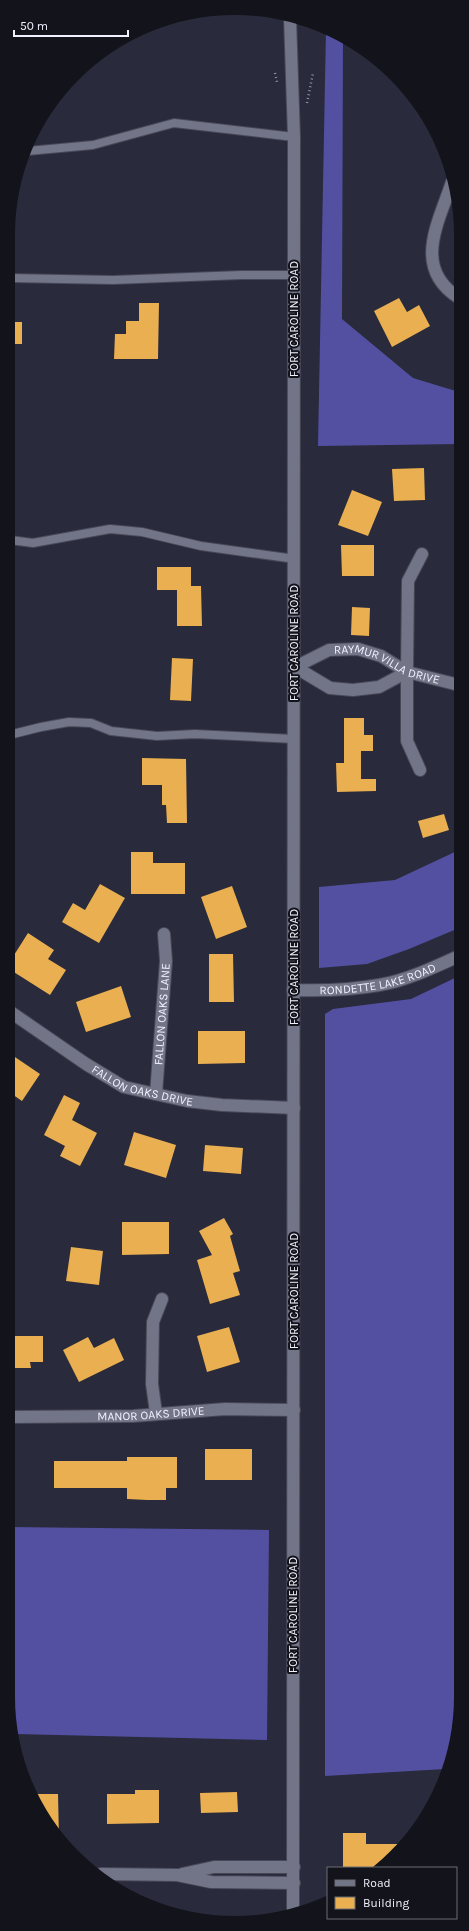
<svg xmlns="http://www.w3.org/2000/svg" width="469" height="1931" font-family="Karla,sans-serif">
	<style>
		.forest { fill: #5350a2 }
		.building { fill: #e9af50 }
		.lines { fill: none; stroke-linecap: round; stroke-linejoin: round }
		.service-casing { stroke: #474857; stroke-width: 10 }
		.minor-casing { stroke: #474857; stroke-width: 14 }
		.tertiary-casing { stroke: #474857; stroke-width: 14 }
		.path { stroke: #9394a2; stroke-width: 2.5; stroke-dasharray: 1 3; stroke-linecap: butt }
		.service { stroke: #727488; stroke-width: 8 }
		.minor { stroke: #727488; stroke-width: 12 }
		.tertiary { stroke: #727488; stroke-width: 12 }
		.labels { text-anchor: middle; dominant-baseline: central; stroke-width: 4; stroke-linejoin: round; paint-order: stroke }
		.street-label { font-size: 12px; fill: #f0f1fd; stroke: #13131b }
	</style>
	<rect width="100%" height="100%" fill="#292a3b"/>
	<!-- forest -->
	<path class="forest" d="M326 29 335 31 343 37 342 319 413 378 459 392V444L318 446Z
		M459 850V928L409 949 367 964 319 968V887L395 880Z
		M459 976V1726L445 1769 325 1776V1014L333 1009 411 999Z
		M8 1527 269 1530 267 1740 15 1734 8 1696Z"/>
	<!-- building -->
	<path class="building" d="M399 298 407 312 419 305 430 326 392 347 374 311Z
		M139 303H159L158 359H114L115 334H126V321H139Z
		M10 322H22V344H10Z
		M424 468 425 500 394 501 392 469Z
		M352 490 382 502 368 536 338 525Z
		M341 545H374V576H342Z
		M157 567H191V586H201L202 626H177V590H157Z
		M352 607 370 608 369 636 351 635Z
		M172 658 193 659 191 701 170 700Z
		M344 718H364V735H373V751H361V779H376V791L337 792 336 763H344Z
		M142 758 186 759 187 823H167L166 805H162V785H142Z
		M444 814 449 830 423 838 418 821Z
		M131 852H153V863H185V894H131Z
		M100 884 125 898 99 943 62 922 73 903 85 910Z
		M232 886 247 927 216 939 201 897Z
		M28 933 54 950 48 959 66 970 50 995 9 969V963Z
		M209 954H233L234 1002H209Z
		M121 986 131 1017 86 1032 76 1002Z
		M198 1031H245V1063L198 1064Z
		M9 1053 40 1074 22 1101 9 1092Z
		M64 1095 80 1103 72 1120 97 1133 80 1166 60 1156 65 1146 44 1135Z
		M134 1132 176 1145 166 1178 124 1165Z
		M205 1145 243 1148 241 1174 203 1171Z
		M224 1218 233 1234 230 1236 240 1271 233 1273 240 1295 210 1304 197 1260 212 1255 199 1231Z
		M122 1222H169V1254L122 1255Z
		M71 1247 103 1251 99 1285 66 1281Z
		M229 1327 240 1362 207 1372 197 1336Z
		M8 1336H43V1362H30L31 1368H8Z
		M88 1337 94 1348 114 1338 124 1360 79 1382 63 1350Z
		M205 1449H252V1480H205Z
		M127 1457H177V1488H166V1500H147L127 1499V1488H54V1461H127Z
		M135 1790H159V1823L107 1824V1794H135Z
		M237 1792 238 1812 201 1813 200 1793Z
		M32 1794H58L59 1838Z
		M343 1833H366V1844H401L380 1868 343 1867Z"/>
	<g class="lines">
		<!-- service casing -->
		<g class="service-casing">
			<path id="service" d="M28 151 93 145 174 123 294 137
				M10 278 113 280 241 275H294
				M10 540 33 543 110 529 142 532 201 546 295 559
				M9 735 41 727 69 722 91 723 111 731 157 736 195 734 294 739"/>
		</g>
		<!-- minor casing -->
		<g class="minor-casing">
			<g id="minor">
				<path d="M452 182C438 224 412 268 459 298"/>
				<path id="s1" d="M295 667 329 650 358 649 381 656 407 672 459 685"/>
				<path d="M295 667 330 688 353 690 379 687 407 672"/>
				<path d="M420 770 407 741V672L408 581 422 554"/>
				<path id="s2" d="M293 990C322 991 351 990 379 985 405 981 435 967 459 956"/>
				<path id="s3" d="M9 1011 86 1064 124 1087 187 1101 222 1105 294 1108"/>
				<path id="s4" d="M156 1094 166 961 164 934"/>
				<path d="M156 1413 152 1384 153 1322 162 1299"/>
				<path id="s5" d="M8 1417 133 1416 225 1409 294 1410"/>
				<path d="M101 1874 177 1875 211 1882 294 1883"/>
				<path d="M182 1874 214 1867H294"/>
			</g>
		</g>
		<!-- tertiary casing -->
		<g class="tertiary-casing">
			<path id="tertiary" d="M290 18 294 137 293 1915"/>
		</g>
		<!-- path -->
		<path class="path" d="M275 73 277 82
			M307 103 313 73"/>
		<!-- service -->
		<use href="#service" class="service"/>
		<!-- minor -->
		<use href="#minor" class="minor"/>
		<!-- tertiary -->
		<use href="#tertiary" class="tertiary"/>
	</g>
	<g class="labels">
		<!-- street labels -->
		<g class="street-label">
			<text transform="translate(294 319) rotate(-90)">FORT CAROLINE ROAD</text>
			<text transform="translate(294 643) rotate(-90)">FORT CAROLINE ROAD</text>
			<text stroke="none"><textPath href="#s1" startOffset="99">RAYMUR VILLA DRIVE</textPath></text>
			<text transform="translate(294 967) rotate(-90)">FORT CAROLINE ROAD</text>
			<text stroke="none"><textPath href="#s2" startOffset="86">RONDETTE LAKE ROAD</textPath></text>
			<text stroke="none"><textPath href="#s4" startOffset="80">FALLON OAKS LANE</textPath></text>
			<text stroke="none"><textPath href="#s3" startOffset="155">FALLON OAKS DRIVE</textPath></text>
			<text transform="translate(294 1291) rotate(-90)">FORT CAROLINE ROAD</text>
			<text stroke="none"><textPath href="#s5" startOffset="143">MANOR OAKS DRIVE</textPath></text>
			<text transform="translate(293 1615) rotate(-90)">FORT CAROLINE ROAD</text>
		</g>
	</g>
	<!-- crop -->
	<path d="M0 0H469V1931H0ZM234 15H235A219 219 0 0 1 454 234V1697A219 219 0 0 1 235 1916H234A219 219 0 0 1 15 1697V234A219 219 0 0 1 234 15Z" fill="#13131b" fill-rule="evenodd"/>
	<!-- legend -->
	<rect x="327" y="1867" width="130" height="52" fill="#13131b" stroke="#6b6c75"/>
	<rect x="335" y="1880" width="20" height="6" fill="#727488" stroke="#6b6c75"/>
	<text x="363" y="1887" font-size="12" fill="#f0f1fd">Road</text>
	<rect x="335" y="1897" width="20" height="12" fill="#e9af50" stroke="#6b6c75"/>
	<text x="363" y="1907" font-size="12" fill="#f0f1fd">Building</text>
	<!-- scale -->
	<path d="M14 30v6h114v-6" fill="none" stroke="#f0f1fd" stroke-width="2"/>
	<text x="20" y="30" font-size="12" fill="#f0f1fd" stroke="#13131b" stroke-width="3" paint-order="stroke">50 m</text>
</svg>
